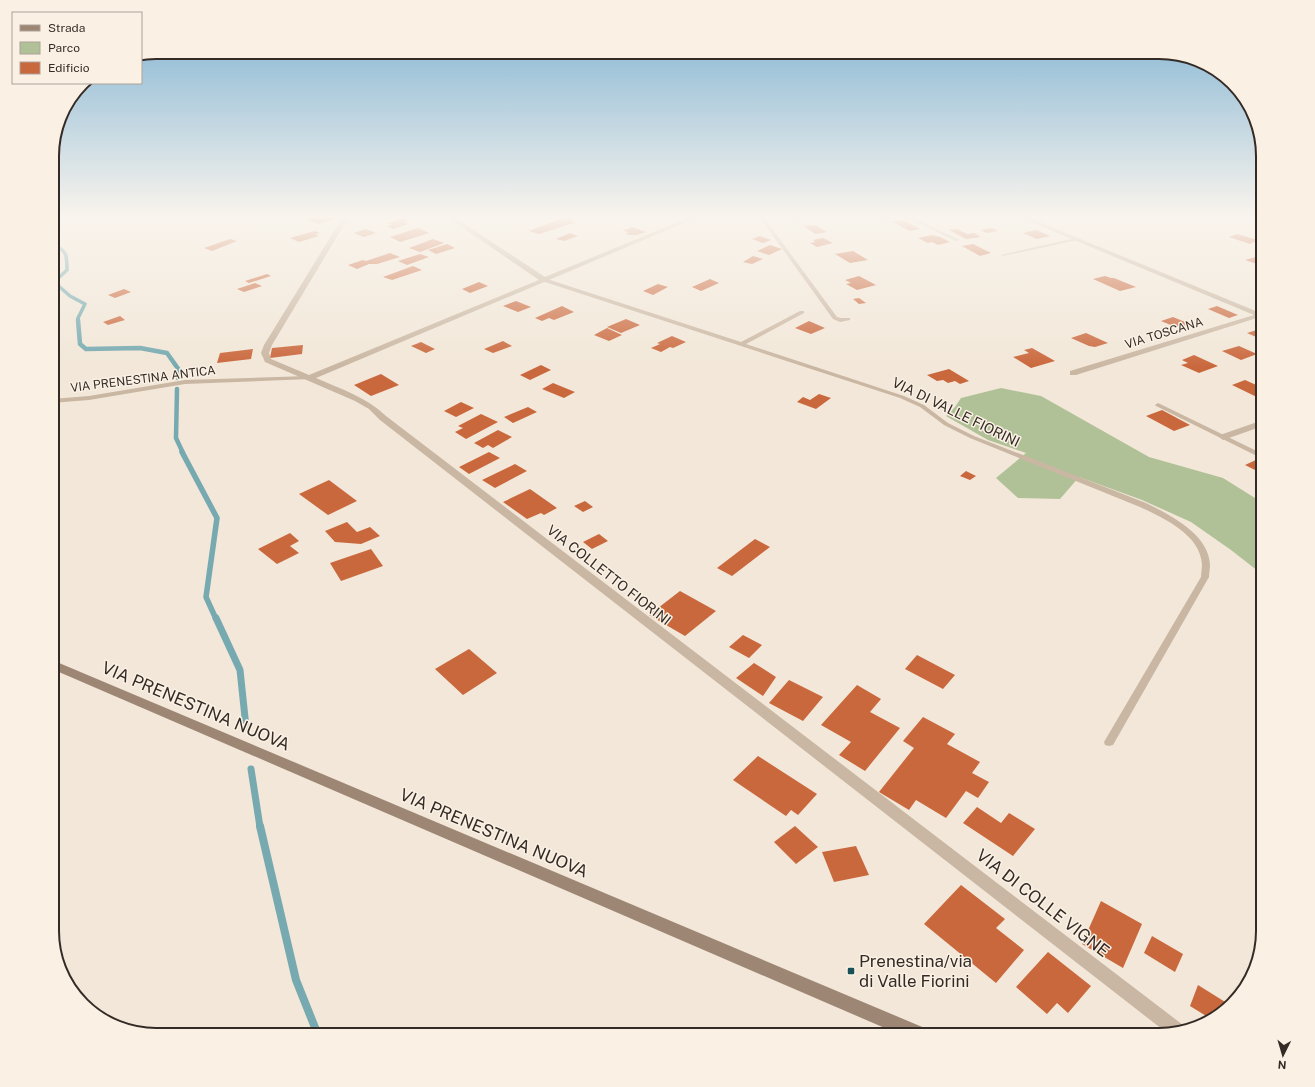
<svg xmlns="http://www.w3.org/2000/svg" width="1315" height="1087" font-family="'Public Sans',sans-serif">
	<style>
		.green { fill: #b1c197 }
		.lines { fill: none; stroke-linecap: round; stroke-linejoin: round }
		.stream-far4 { stroke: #76aab0; stroke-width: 3.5 }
		.stream-far3 { stroke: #76aab0; stroke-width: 4.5 }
		.stream-far2 { stroke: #76aab0; stroke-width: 5.5 }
		.stream-far1 { stroke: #76aab0; stroke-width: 7 }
		.stream { stroke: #76aab0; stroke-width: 8 }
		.building { fill: #ca683d }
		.service { fill: #cab7a3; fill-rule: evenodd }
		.minor { fill: #cab7a3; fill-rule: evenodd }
		.secondary { fill: #9e8675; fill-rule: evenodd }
		.poi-dot { fill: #1a5057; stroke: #faf1e4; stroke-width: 1.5 }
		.labels { text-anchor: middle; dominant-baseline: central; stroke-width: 3; stroke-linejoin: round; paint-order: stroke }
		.far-street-label { font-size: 12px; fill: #352b26; stroke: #faf1e4 }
		.street-label { font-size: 14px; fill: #352b26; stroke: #faf1e4 }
		.near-street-label { font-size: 17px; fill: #352b26; stroke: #faf1e4 }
		.near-poi-label { font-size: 17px; fill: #352b26; stroke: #faf1e4; text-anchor: start }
		.rim { fill: none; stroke: #352b26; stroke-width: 2 }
	</style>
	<rect width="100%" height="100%" fill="#f2e7d8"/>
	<!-- green -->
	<path class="green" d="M1001 388 1041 396 1149 457 1223 478 1263 503V575L1231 550 1191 522 1142 500 1079 477 1060 499 1018 498 996 478 1026 453 988 440 946 416 955 407 961 398Z"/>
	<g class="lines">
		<!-- stream-far4 -->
		<path class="stream-far4" d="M52 244C67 251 67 254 67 270L54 282 70 296 85 304 78 318V321"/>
		<!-- stream-far3 -->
		<path class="stream-far3" d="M78 320 80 344 86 349 140 348 167 353 179 370 178 378
			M177 389 176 438 183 453"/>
		<!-- stream-far2 -->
		<path class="stream-far2" d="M182 452 217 518 206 597 216 619"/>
		<!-- stream-far1 -->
		<path class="stream-far1" d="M216 618 240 670 246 727
			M251 769 260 827"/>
		<!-- stream -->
		<path class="stream" d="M260 826 296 980 318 1035"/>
	</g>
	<!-- building -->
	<path class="building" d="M320 215H336L340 217 318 224 307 219Z
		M785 215H805L809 217 794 219Z
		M878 215H891L896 218 886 219Z
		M567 217 574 219 571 221 576 222 539 234 529 231Z
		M403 218 408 220 404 222 409 224 392 229 387 226 392 225 388 223Z
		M903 220 920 229 910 231 893 222Z
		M815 225 827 232 815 234 804 226Z
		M632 227 646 232 636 235H631L625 234 629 232 623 231Z
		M418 228 429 233 400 242 390 237Z
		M992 228 998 231 986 233 981 230Z
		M366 229 376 233 364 237 354 233Z
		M957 229 967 234 974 233 981 237 966 239 949 230Z
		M1036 230 1050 236 1037 239 1023 233Z
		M315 231 320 233 315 234 319 236 299 242 290 238Z
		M570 233 578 236 564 241 556 239Z
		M1237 234 1258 240 1250 244 1229 237Z
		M932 235 940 237 950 242 938 245 932 242 928 243 918 238Z
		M760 236 771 240 763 243 752 239Z
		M823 238 833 243 817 247 810 243 815 242 813 240Z
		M230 239 237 241 212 251 204 248Z
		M433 239 444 243 420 252 409 248Z
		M447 244 455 248 436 254 428 250Z
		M973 244 991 253 980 256 962 246Z
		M770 245 782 249 769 255 757 251Z
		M853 251 868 260 850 263 835 254Z
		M390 253 400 257 377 264H369L357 269 348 265 363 260 366 261Z
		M420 254 429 257 407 265 398 261Z
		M753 256 763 259 752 264 743 262Z
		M1259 256 1263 257V266L1245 260Z
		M413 266 422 270 392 280 383 277Z
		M267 274 271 276 249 283 245 281Z
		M859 276 876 285 857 290 846 284 851 283 845 280Z
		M1105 276 1111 278H1114L1136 287 1120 291 1093 279Z
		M710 279 719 283 701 291 692 287Z
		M479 282 488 286 470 293 462 289Z
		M255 283 262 286 244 292 237 289Z
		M658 284 668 287 653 295 643 291Z
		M124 289 131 292 115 298 108 295Z
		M859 298 866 303 859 304 853 299Z
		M516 301 531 307 518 312 503 306Z
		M562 306 574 312 554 320 549 318 542 321 535 318Z
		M1217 306 1238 315 1229 318 1208 309Z
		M120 316 125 320 108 325 103 322Z
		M1173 317 1190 324 1178 328 1161 321Z
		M626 319 640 325 621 333 607 327Z
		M809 321 825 328 811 334 795 328Z
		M607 328 622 335 609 341 594 335Z
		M1263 328V340L1247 333Z
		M1086 333 1108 343 1095 347 1089 346 1071 338Z
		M672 336 686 342 673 348 670 347 661 352 651 348 660 344 657 343Z
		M503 341 512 346 493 353 484 349Z
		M421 342 435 349 426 353 411 346Z
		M303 345 302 354 270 358 272 348Z
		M1239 346 1257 354 1241 360 1222 351Z
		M1032 348 1055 361 1031 368 1013 357 1029 353 1024 350Z
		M253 349 251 359 217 363 220 353Z
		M1194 355 1218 366 1199 373 1181 365 1188 363 1182 360Z
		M541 365 551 370 530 380 520 375Z
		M949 369 969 381 960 384 955 381 948 383 943 380 937 381 927 375Z
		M381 374 399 385 371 396 354 385Z
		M1245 380 1263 388V400L1232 385Z
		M553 383 575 392 564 398 542 389Z
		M819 394 831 398 816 409 797 402 803 397 810 400Z
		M461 402 474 408 456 417 444 411Z
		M528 407 537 412 513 423 504 417Z
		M1162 410 1190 425 1174 431 1146 416Z
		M481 414 498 422 466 439 455 432 463 428 458 426Z
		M498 430 512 437 493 448 488 445 483 448 474 443Z
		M489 452 500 458 469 474 459 467Z
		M1258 459 1263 461V474L1245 465Z
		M515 464 527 471 495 488 482 480Z
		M966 471 976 476 970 480 960 476Z
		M329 480 357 501 328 515 299 494Z
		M530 489 557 508 544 515 541 513 527 519 503 502Z
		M585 501 593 507 583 512 574 506Z
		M347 522 357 532 370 527 380 536 361 544 335 542 325 531Z
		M290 533 299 541 290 546 299 553 277 564 258 549Z
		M599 534 608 541 592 549 583 542Z
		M755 539 770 547 732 576 717 568Z
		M371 549 383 566 341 581 330 563Z
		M680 591 716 611 685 636 649 615Z
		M743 635 762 645 749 658 729 647Z
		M469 649 497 673 463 695 435 669Z
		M917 655 955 675 943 689 905 669Z
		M754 663 776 677 763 696 736 678Z
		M789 680 823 697 803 721 769 703Z
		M857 685 881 699 870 712 900 728 865 771 839 755 851 742 821 725Z
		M923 717 955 734 947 744 980 762 972 773 989 782 978 798 966 791 946 818 916 800 909 810 879 792 914 748 903 741Z
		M758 756 817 794 798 815 791 810 786 816 733 780Z
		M977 807 1001 823 1009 813 1035 829 1013 856 963 823Z
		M795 826 818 847 796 864 774 842Z
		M856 846 869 875 834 882 822 852Z
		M961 885 1005 919 996 928 1024 950 996 983 924 924Z
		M1101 901 1142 924 1123 968 1082 944Z
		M1152 936 1183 954 1175 972 1144 953Z
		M1048 952 1091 986 1068 1013 1057 1003 1047 1014 1016 987Z
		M1198 985 1230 1005 1211 1019 1190 1006Z"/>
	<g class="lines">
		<!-- service -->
		<path class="service" d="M154 215H158V217L154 218Z
			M758 215H762L837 317 841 318H850V320L840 322 833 319Z
			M901 215H907L960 240 956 241Z
			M1076 238 1078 239V240L1003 256 1001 255Z
			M544 278 741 342 800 311H804V313L746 344 904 396 924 405 948 423 974 436 1146 503C1170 515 1209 534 1210 565 1210 569 1209 573 1209 577L1113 745 1109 746 1105 745 1104 742 1201 577C1201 573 1202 568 1202 564 1200 534 1163 518 1140 507L970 438 944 425 920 407 900 398 542 281 541 280Z
			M309 376 312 378 311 379 185 384 89 400 52 403V399L89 396 185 380Z
			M1158 403 1263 454V459L1156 406 1155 405Z"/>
		<!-- minor -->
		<path class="minor" d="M344 215H350L272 345 269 353 271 359 309 375 539 280 444 215H451L545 277 695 215H703L316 378C341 389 366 397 386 416L1183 1025 1185 1029 1167 1033 380 420 369 409 355 401 265 362 261 353 264 345Z
			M1014 215H1022L1263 314V318L1260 317 1076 375H1070V371L1254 315Z
			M1263 420V426L1226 439 1223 440 1219 437 1220 435Z"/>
		<!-- secondary -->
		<path class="secondary" d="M52 660 927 1029 929 1035H901L52 669Z"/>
	</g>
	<!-- sky -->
	<linearGradient id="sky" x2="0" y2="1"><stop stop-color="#7ab0d2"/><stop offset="0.59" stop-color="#f9f4ed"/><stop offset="1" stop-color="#f9f4ed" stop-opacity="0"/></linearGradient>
	<rect width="1315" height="367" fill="url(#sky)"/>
	<!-- markers -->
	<rect class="poi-dot" x="847" y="967" width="8" height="8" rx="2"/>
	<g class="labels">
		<!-- far-street labels -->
		<g class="far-street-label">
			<text transform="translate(1164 333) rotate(-17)">VIA TOSCANA</text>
			<text transform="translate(143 379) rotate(-7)">VIA PRENESTINA ANTICA</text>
		</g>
		<!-- street labels -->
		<g class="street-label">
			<text transform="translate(956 412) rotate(26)">VIA DI VALLE FIORINI</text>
			<text transform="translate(609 575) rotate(38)">VIA COLLETTO FIORINI</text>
		</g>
		<!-- near-street labels -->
		<g class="near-street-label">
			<text transform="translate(196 706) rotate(23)">VIA PRENESTINA NUOVA</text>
			<text transform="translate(494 833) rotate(23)">VIA PRENESTINA NUOVA</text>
			<text transform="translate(1043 903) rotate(38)">VIA DI COLLE VIGNE</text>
		</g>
		<!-- near-poi labels -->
		<g class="near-poi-label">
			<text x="859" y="961">Prenestina/via<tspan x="859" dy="20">di Valle Fiorini</tspan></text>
		</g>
	</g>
	<!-- crop -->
	<path d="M0 0H1315V1087H0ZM156 59H1159A97 97 0 0 1 1256 156V931A97 97 0 0 1 1159 1028H156A97 97 0 0 1 59 931V156A97 97 0 0 1 156 59Z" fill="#faf1e4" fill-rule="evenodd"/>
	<path class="rim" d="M156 59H1159A97 97 0 0 1 1256 156V931A97 97 0 0 1 1159 1028H156A97 97 0 0 1 59 931V156A97 97 0 0 1 156 59Z"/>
	<!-- legend -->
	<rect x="12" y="12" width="130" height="72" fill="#faf1e4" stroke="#aba298"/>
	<rect x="20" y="25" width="20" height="6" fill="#9e8675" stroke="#aba298"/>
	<text x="48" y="32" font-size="12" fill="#352b26">Strada</text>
	<rect x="20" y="42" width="20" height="12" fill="#b1c197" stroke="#aba298"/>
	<text x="48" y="52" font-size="12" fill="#352b26">Parco</text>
	<rect x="20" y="62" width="20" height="12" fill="#ca683d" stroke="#aba298"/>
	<text x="48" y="72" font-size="12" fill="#352b26">Edificio</text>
	<!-- north arrow -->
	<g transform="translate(1283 1055) rotate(185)" stroke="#faf1e4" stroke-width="3" paint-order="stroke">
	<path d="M0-3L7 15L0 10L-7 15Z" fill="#352b26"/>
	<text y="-6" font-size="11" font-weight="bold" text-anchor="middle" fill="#352b26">N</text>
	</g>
</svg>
